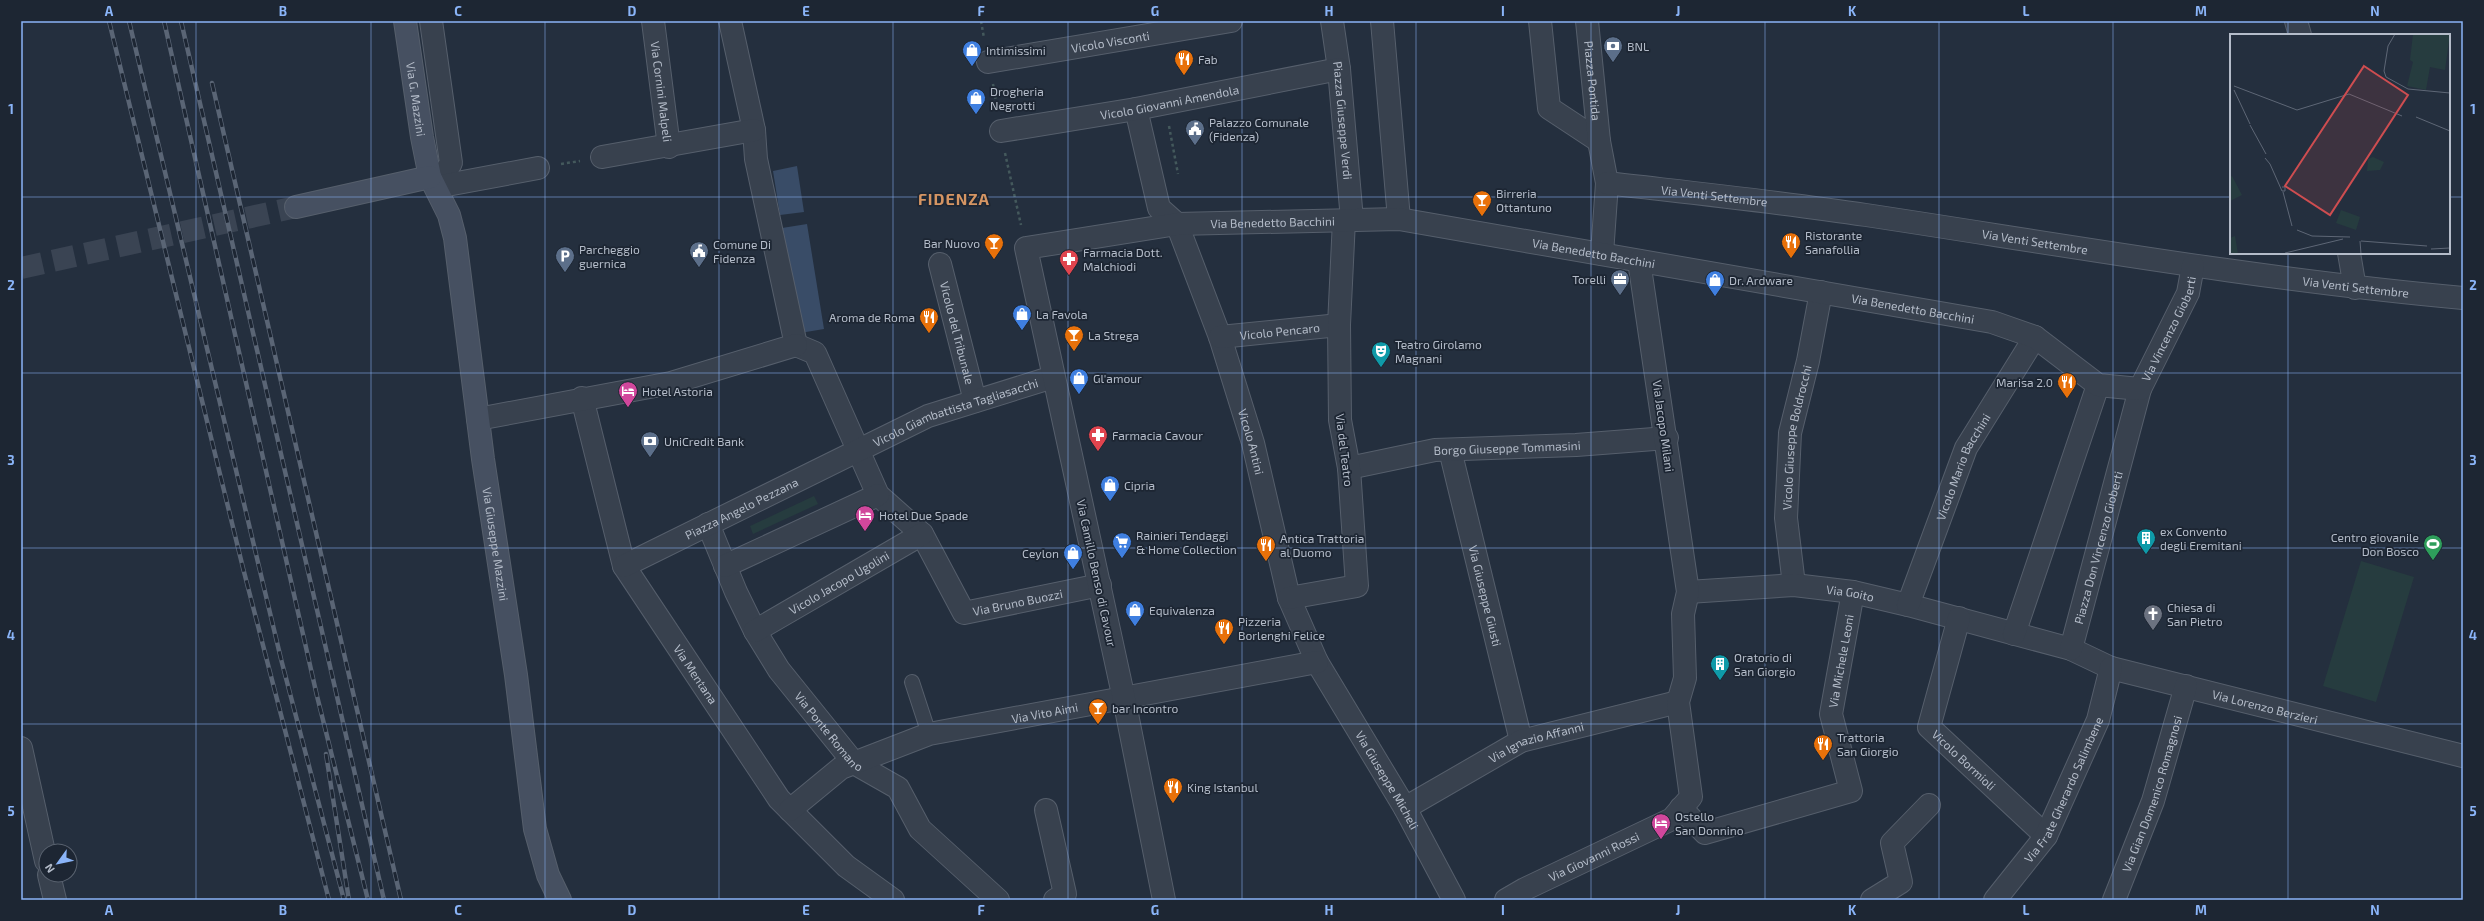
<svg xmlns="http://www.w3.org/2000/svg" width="2484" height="921" font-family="'Exo 2',sans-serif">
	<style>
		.green { fill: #263c3f }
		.water { fill: #394c67 }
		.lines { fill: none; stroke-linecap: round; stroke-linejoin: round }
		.secondary-tunnel { stroke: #3a4453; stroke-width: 22; stroke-dasharray: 22 11; stroke-linecap: butt }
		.lane-casing { stroke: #565f6c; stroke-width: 16 }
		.street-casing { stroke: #565f6c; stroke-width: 24 }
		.secondary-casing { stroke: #565f6c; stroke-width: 24 }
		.path { stroke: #44595c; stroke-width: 2.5; stroke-dasharray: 3 3; stroke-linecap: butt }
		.lane { stroke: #38414e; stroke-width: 14 }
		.street { stroke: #38414e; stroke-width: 22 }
		.secondary { stroke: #465061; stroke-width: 22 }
		.rail-casing { stroke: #5a6575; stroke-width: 4.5 }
		.rail { stroke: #1d2633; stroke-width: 3; stroke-dasharray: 9; stroke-linecap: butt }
		.grid { fill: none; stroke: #8ab4f8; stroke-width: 1; stroke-opacity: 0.55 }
		.labels { text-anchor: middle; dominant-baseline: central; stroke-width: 3.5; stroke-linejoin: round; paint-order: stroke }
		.street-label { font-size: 12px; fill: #b4bcc9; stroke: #1d2633 }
		.poi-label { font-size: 12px; fill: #b4bcc9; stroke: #1d2633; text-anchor: start }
		.district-label { font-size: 16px; font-weight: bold; letter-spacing: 1px; fill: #d59563; stroke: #1d2633 }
		.inset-road { fill: none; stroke: #5e6776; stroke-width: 1 }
		.view { fill: #ce4d50; fill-opacity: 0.15; stroke: #ce4d50; stroke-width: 2 }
		.inset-edge { fill: none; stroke: #b4bcc9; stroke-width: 2 }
		.neatline { fill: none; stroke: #8ab4f8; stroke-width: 1.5 }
		.grid-label { font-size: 13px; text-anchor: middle; font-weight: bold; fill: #8ab4f8 }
	</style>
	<rect width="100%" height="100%" fill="#242f3e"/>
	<!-- green -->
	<path class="green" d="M814 496 818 504 753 534 750 526Z
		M2361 561 2414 577 2376 702 2323 686Z"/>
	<!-- water -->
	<path class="water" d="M797 166 804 212 780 215 773 171Z
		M807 224 824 329 800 333 782 228Z"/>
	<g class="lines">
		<!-- secondary-tunnel -->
		<path class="secondary-tunnel" d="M21 268 296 207"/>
		<!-- lane casing -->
		<g class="lane-casing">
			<path id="lane" d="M912 682 929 734"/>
		</g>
		<!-- street casing -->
		<g class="street-casing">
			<g id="street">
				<path d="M431 21 451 163 436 187"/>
				<path id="s1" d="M653 21 669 147"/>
				<path d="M730 21 754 130 756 159 796 345"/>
				<path id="s2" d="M1332 21 1339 69 1352 220"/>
				<path d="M1382 21 1399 219"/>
				<path d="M1540 21 1549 108 1599 141"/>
				<path id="s3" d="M1587 21 1599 141 1607 183 1602 254"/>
				<path d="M2296 21 2300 35"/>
				<path id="s4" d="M988 62 1231 21"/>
				<path id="s5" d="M1136 109 1159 208 1177 224 1220 337 1253 443 1289 598 1317 662 1405 808 1454 900"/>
				<path id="s6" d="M1001 131 1136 109 1339 69"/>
				<path d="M602 157 754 130"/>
				<path id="s7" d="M1607 183C1693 193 1780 202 1866 215 2064 245 2263 280 2463 298"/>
				<path d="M436 187 538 168"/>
				<path d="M2349 253 2355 288"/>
				<path id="s8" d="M940 264 975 401"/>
				<path id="s9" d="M1220 337 1339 325"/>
				<path id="s10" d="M796 345 815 353 878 495 922 534 964 613 1100 585"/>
				<path id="s11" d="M582 398 624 566 779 799 846 866 893 900"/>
				<path d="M478 419 671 383 796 345"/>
				<path id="s12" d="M1450 450 1521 741"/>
				<path id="s13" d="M1349 468 1435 450 1576 445 1667 438"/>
				<path id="s14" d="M708 524 736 592 755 631 779 670 854 763 898 788 920 829 998 900"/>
				<path id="s15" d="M624 566 928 416 1053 377"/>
				<path d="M725 566 878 495"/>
				<path id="s16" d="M1794 585 1786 518 1790 433 1808 361 1821 292"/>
				<path id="s17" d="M1688 592 1794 585 1853 592 1908 605 2071 649 2111 668 2463 756"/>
				<path d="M1289 598 1357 586 1349 468 1340 420 1339 325 1344 220"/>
				<path id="s18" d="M1908 605 1966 448 2035 337"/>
				<path id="s19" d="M1959 618 1929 727 2046 836"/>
				<path id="s20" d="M755 631 922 534"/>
				<path d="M2014 634 2098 385"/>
				<path id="s21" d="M2071 649 2140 389 2188 293 2193 266"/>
				<path d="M21 748 46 861"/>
				<path id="s22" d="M1405 808 1521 741 1678 702"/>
				<path id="s23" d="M1681 808 1705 833 1851 791 1831 714 1853 592"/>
				<path id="s24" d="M790 810 841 768 929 734 1317 662"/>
				<path d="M1046 810 1065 894 1055 900"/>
				<path d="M49 875 55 900"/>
				<path id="s25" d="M1164 900 1124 699 1026 248 1177 224 1399 219 1992 322 2035 337 2098 385 2140 389"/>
				<path id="s26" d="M1506 900 1525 889 1672 819 1691 797 1678 702 1685 678 1683 614 1688 592 1639 261"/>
				<path d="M1872 900 1901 882 1892 843 1929 805"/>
				<path id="s27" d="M1995 900 2046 836 2098 720 2111 668"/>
				<path id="s28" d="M2114 900 2153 801 2186 686"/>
			</g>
		</g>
		<!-- secondary casing -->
		<g class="secondary-casing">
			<g id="secondary">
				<path id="s29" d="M405 21 422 137 430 177 449 215 455 238 483 459 516 675 535 829 548 875 560 900"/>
				<path d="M296 207 430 177"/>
			</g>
		</g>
		<!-- path -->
		<path class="path" d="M981 21 984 38
			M993 84 997 107
			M1169 126 1178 174
			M1005 153 1021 225
			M561 164 580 161"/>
		<!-- lane -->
		<use href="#lane" class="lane"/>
		<!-- street -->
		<use href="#street" class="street"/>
		<!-- secondary -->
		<use href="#secondary" class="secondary"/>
		<!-- rail casing -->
		<g class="rail-casing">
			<path id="rail" d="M109 21 243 568 329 900
				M129 21 281 659 344 900
				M164 21 317 696 368 900
				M181 21 384 900
				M212 83 401 900
				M326 754 349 900"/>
		</g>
		<!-- rail -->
		<use href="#rail" class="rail"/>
	</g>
	<!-- grid -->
	<path class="grid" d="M196 21V900M371 21V900M545 21V900M719 21V900M893 21V900M1068 21V900M1242 21V900M1416 21V900M1591 21V900M1765 21V900M1939 21V900M2113 21V900M2288 21V35M21 197H2231M2449 197H2463M2288 253V900M21 373H2463M21 548H2463M21 724H2463"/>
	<!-- icons -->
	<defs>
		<g id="bank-pin" transform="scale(1)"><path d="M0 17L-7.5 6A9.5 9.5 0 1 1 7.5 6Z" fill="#5c6f8a" stroke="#1d2633"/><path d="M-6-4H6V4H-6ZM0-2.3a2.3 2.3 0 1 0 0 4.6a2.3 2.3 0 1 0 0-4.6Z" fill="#fff"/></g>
		<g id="shop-pin" transform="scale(1)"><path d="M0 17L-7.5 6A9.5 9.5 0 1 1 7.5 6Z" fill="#3f7fe0" stroke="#1d2633"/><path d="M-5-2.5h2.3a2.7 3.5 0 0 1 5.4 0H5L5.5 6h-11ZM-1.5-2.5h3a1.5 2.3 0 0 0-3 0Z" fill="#fff"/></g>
		<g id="restaurant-pin" transform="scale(1)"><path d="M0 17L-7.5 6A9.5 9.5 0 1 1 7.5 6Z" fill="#e8710a" stroke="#1d2633"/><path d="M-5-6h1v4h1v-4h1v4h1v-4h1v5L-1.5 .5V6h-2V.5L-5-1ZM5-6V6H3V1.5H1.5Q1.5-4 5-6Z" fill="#fff"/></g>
		<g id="civic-pin" transform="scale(1)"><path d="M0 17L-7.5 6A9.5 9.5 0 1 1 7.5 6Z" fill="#5c6f8a" stroke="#1d2633"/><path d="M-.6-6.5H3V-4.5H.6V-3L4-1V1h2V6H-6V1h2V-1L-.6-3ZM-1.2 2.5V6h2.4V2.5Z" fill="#fff"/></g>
		<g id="bar-pin" transform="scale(1)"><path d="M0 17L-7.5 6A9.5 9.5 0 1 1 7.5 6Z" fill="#e8710a" stroke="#1d2633"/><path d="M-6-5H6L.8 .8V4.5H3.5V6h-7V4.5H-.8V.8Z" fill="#fff"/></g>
		<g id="parking-pin" transform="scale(1)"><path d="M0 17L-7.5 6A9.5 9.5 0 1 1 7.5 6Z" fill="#5c6f8a" stroke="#1d2633"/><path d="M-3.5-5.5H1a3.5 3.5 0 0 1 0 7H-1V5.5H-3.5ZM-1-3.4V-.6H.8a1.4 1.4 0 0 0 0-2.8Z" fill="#fff"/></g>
		<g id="pharmacy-pin" transform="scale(1)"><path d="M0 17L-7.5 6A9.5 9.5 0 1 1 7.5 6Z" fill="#e0444e" stroke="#1d2633"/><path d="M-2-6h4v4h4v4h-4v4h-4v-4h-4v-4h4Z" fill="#fff"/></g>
		<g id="office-pin" transform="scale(1)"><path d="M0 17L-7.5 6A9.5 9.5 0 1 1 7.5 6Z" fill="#5c6f8a" stroke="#1d2633"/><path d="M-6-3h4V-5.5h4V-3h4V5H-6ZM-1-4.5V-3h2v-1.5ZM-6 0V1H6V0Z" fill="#fff"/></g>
		<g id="theatre-pin" transform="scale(1)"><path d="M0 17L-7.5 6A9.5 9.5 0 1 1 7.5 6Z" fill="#0f9aa8" stroke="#1d2633"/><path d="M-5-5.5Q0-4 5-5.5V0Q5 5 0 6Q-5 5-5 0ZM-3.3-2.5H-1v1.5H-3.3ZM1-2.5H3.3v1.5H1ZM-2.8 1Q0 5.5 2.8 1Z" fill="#fff"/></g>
		<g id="hotel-pin" transform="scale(1)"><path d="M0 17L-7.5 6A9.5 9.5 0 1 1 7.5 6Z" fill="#d1479c" stroke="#1d2633"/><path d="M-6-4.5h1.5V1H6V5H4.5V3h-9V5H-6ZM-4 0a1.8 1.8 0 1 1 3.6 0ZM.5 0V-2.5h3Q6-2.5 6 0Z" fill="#fff"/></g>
		<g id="building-pin" transform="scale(1)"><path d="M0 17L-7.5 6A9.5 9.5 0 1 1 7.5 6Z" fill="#0f9aa8" stroke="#1d2633"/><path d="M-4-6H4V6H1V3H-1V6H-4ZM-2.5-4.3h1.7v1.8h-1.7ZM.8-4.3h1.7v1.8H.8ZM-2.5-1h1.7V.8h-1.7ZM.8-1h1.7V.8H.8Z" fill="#fff"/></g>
		<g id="supermarket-pin" transform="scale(1)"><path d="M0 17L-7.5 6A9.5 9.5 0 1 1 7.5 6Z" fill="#3f7fe0" stroke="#1d2633"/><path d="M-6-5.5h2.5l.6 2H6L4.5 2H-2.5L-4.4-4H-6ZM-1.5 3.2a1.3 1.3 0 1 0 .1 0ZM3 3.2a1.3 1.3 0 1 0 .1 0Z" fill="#fff"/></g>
		<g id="stadium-pin" transform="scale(1)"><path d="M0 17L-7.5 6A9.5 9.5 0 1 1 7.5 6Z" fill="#2e9e5b" stroke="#1d2633"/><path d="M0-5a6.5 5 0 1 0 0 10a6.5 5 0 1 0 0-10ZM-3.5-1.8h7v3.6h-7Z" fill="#fff"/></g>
		<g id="church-pin" transform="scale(1)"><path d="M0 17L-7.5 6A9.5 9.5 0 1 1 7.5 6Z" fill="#6b7280" stroke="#1d2633"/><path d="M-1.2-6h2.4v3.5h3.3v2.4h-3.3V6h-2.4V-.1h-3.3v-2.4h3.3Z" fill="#fff"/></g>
	</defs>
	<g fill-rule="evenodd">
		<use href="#bank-pin" x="1613" y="46"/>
		<use href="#shop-pin" x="972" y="50"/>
		<use href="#restaurant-pin" x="1184" y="59"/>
		<use href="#shop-pin" x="976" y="98"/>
		<use href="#civic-pin" x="1195" y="129"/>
		<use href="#bar-pin" x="1482" y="200"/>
		<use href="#restaurant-pin" x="1791" y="242"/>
		<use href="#bar-pin" x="994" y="243"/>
		<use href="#civic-pin" x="699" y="251"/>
		<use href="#parking-pin" x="565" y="256"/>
		<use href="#pharmacy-pin" x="1069" y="259"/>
		<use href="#office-pin" x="1620" y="279"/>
		<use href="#shop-pin" x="1715" y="280"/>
		<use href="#shop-pin" x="1022" y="314"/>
		<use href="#restaurant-pin" x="929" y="317"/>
		<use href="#bar-pin" x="1074" y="335"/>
		<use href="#theatre-pin" x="1381" y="351"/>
		<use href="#shop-pin" x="1079" y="378"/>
		<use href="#restaurant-pin" x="2067" y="382"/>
		<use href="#hotel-pin" x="628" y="391"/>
		<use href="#pharmacy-pin" x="1098" y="435"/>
		<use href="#bank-pin" x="650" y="441"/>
		<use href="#shop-pin" x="1110" y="485"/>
		<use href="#hotel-pin" x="865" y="515"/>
		<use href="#building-pin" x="2146" y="538"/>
		<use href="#supermarket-pin" x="1122" y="542"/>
		<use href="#stadium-pin" x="2433" y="544"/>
		<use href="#restaurant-pin" x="1266" y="545"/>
		<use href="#shop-pin" x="1073" y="553"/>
		<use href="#shop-pin" x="1135" y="610"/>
		<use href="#church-pin" x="2153" y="614"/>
		<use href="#restaurant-pin" x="1224" y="628"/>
		<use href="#building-pin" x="1720" y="664"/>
		<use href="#bar-pin" x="1098" y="708"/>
		<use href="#restaurant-pin" x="1823" y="744"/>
		<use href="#restaurant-pin" x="1173" y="787"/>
		<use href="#hotel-pin" x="1661" y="823"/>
	</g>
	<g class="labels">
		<!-- street labels -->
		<g class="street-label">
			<text stroke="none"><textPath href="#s4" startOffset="124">Vicolo Visconti</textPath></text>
			<text stroke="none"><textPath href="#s3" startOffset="60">Piazza Pontida</textPath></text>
			<text stroke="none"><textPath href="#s1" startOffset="71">Via Cornini Malpeli</textPath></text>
			<text stroke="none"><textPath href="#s29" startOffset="79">Via G. Mazzini</textPath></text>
			<text stroke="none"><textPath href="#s6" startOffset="171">Vicolo Giovanni Amendola</textPath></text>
			<text stroke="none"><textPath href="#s2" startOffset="100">Piazza Giuseppe Verdi</textPath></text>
			<text stroke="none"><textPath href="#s7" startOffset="108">Via Venti Settembre</textPath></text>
			<text stroke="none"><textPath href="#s25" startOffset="915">Via Benedetto Bacchini</textPath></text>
			<text stroke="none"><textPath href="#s7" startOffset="432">Via Venti Settembre</textPath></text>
			<text stroke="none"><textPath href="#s25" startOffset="1239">Via Benedetto Bacchini</textPath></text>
			<text stroke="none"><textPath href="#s7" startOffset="756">Via Venti Settembre</textPath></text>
			<text stroke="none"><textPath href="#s25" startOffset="1563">Via Benedetto Bacchini</textPath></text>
			<text stroke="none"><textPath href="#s21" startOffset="336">Via Vincenzo Gioberti</textPath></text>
			<text stroke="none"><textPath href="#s9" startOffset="60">Vicolo Pencaro</textPath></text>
			<text stroke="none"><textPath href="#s8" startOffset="71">Vicolo del Tribunale</textPath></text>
			<text stroke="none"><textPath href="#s15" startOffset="366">Vicolo Giambattista Tagliasacchi</textPath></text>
			<text transform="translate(1664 426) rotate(82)">Via Jacopo Milani</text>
			<text stroke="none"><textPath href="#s16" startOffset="149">Vicolo Giuseppe Boldrocchi</textPath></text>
			<text stroke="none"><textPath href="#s5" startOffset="356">Vicolo Antini</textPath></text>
			<text stroke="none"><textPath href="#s13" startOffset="160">Borgo Giuseppe Tommasini</textPath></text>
			<text transform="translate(1345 450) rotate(83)">Via del Teatro</text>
			<text stroke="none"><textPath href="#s18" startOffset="149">Vicolo Mario Bacchini</textPath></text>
			<text stroke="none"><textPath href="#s15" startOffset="131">Piazza Angelo Pezzana</textPath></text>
			<text stroke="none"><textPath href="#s29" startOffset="533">Via Giuseppe Mazzini</textPath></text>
			<text stroke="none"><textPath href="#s21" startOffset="105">Piazza Don Vincenzo Gioberti</textPath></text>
			<text transform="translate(1097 573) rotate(78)">Via Camillo Benso di Cavour</text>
			<text stroke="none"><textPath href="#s20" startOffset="97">Vicolo Jacopo Ugolini</textPath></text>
			<text stroke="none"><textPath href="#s17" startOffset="163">Via Goito</textPath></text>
			<text stroke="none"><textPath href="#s12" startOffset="150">Via Giuseppe Giusti</textPath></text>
			<text stroke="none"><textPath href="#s10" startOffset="379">Via Bruno Buozzi</textPath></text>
			<text stroke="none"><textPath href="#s23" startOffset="320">Via Michele Leoni</textPath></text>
			<text stroke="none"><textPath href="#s11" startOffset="303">Via Mentana</textPath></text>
			<text stroke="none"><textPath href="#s17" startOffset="594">Via Lorenzo Berzieri</textPath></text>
			<text stroke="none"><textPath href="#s24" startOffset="278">Via Vito Aimi</textPath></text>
			<text stroke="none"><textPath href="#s14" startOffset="242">Via Ponte Romano</textPath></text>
			<text stroke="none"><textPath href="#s22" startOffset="148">Via Ignazio Affanni</textPath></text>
			<text stroke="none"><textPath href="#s19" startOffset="161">Vicolo Bormioli</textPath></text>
			<text stroke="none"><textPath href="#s5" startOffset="724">Via Giuseppe Micheli</textPath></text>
			<text stroke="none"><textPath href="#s27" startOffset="131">Via Frate Gherardo Salimbene</textPath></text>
			<text stroke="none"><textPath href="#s28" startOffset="113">Via Gian Domenico Romagnosi</textPath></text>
			<text stroke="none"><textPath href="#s26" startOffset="98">Via Giovanni Rossi</textPath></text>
		</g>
		<!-- poi labels -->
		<g class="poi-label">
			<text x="1627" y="46">BNL</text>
			<text x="986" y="50">Intimissimi</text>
			<text x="1198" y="59">Fab</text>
			<text x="990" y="91">Drogheria<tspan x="990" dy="14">Negrotti</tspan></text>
			<text x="1209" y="122">Palazzo Comunale<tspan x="1209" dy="14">(Fidenza)</tspan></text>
			<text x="1496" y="193">Birreria<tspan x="1496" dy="14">Ottantuno</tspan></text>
			<text x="1805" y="235">Ristorante<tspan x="1805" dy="14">Sanafollia</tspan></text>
			<text x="980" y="243" text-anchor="end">Bar Nuovo</text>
			<text x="713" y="244">Comune Di<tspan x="713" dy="14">Fidenza</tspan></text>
			<text x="579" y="249">Parcheggio<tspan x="579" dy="14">guernica</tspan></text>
			<text x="1083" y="252">Farmacia Dott.<tspan x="1083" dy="14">Malchiodi</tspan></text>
			<text x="1606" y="279" text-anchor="end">Torelli</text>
			<text x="1729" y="280">Dr. Ardware</text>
			<text x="1036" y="314">La Favola</text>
			<text x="915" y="317" text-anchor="end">Aroma de Roma</text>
			<text x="1088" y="335">La Strega</text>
			<text x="1395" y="344">Teatro Girolamo<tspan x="1395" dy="14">Magnani</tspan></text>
			<text x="1093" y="378">Gl'amour</text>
			<text x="2053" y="382" text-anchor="end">Marisa 2.0</text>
			<text x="642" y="391">Hotel Astoria</text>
			<text x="1112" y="435">Farmacia Cavour</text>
			<text x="664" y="441">UniCredit Bank</text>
			<text x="1124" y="485">Cipria</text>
			<text x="879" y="515">Hotel Due Spade</text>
			<text x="2160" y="531">ex Convento<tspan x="2160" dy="14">degli Eremitani</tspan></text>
			<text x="1136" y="535">Rainieri Tendaggi<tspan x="1136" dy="14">&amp; Home Collection</tspan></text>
			<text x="2419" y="537" text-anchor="end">Centro giovanile<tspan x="2419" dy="14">Don Bosco</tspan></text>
			<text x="1280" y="538">Antica Trattoria<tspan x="1280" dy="14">al Duomo</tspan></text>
			<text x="1059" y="553" text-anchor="end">Ceylon</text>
			<text x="2167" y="607">Chiesa di<tspan x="2167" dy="14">San Pietro</tspan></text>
			<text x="1149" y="610">Equivalenza</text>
			<text x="1238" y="621">Pizzeria<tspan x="1238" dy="14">Borlenghi Felice</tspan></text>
			<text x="1734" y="657">Oratorio di<tspan x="1734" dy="14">San Giorgio</tspan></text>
			<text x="1112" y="708">bar Incontro</text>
			<text x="1837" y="737">Trattoria<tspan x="1837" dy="14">San Giorgio</tspan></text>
			<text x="1187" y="787">King Istanbul</text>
			<text x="1675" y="816">Ostello<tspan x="1675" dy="14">San Donnino</tspan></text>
		</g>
		<!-- district labels -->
		<g class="district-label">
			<text x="954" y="198">FIDENZA</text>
		</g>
	</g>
	<!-- overview -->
	<g transform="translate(2230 34)">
		<rect width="220" height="220" fill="#242f3e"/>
		<path d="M183 0H220L215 36 200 33 196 56 177 52 183 28 180 26ZM143 123 154 128 150 136 137 137 138 125ZM2 142 12 161 0 167V143ZM111 176 130 183 126 196 106 189ZM5 202 8 220H0V204Z" fill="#263c3f"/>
		<path class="inset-road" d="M165 0 158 12 154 37 156 43 178 55 220 59M4 52 67 76 119 60 172 82M4 56 20 90M186 83 220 97M20 91 36 120M35 124 40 130 52 157H55V153H52M53 158 62 192M67 196 82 202 120 203M130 207 131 220M131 207 197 212M201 215 220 214M55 219 113 205"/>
		<path class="view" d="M134 32 178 61 100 181 55 152Z"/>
		<rect width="220" height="220" class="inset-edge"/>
	</g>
	<!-- border -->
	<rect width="2484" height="921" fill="none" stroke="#1d2633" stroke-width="44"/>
	<!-- north arrow -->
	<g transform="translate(58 863) rotate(237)"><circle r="19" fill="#1d2633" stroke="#59626f"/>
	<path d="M0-3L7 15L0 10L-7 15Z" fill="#8ab4f8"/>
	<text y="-6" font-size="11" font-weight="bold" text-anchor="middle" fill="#b4bcc9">N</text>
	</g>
	<rect x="22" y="22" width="2440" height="877" class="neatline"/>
	<g class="grid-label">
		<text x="109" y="16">A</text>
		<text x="283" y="16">B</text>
		<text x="458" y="16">C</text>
		<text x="632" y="16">D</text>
		<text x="806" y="16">E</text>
		<text x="981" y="16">F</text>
		<text x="1155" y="16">G</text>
		<text x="1329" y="16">H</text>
		<text x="1503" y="16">I</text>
		<text x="1678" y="16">J</text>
		<text x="1852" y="16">K</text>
		<text x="2026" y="16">L</text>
		<text x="2201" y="16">M</text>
		<text x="2375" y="16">N</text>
		<text x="11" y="114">1</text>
		<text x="2473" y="114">1</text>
		<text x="11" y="290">2</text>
		<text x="2473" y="290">2</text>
		<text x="11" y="465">3</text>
		<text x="2473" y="465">3</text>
		<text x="11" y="640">4</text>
		<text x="2473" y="640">4</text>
		<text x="11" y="816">5</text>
		<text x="2473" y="816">5</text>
		<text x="109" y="915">A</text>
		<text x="283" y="915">B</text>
		<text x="458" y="915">C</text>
		<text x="632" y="915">D</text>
		<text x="806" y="915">E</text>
		<text x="981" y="915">F</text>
		<text x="1155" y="915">G</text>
		<text x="1329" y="915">H</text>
		<text x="1503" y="915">I</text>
		<text x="1678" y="915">J</text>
		<text x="1852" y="915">K</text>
		<text x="2026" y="915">L</text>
		<text x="2201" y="915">M</text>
		<text x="2375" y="915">N</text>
	</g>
</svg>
